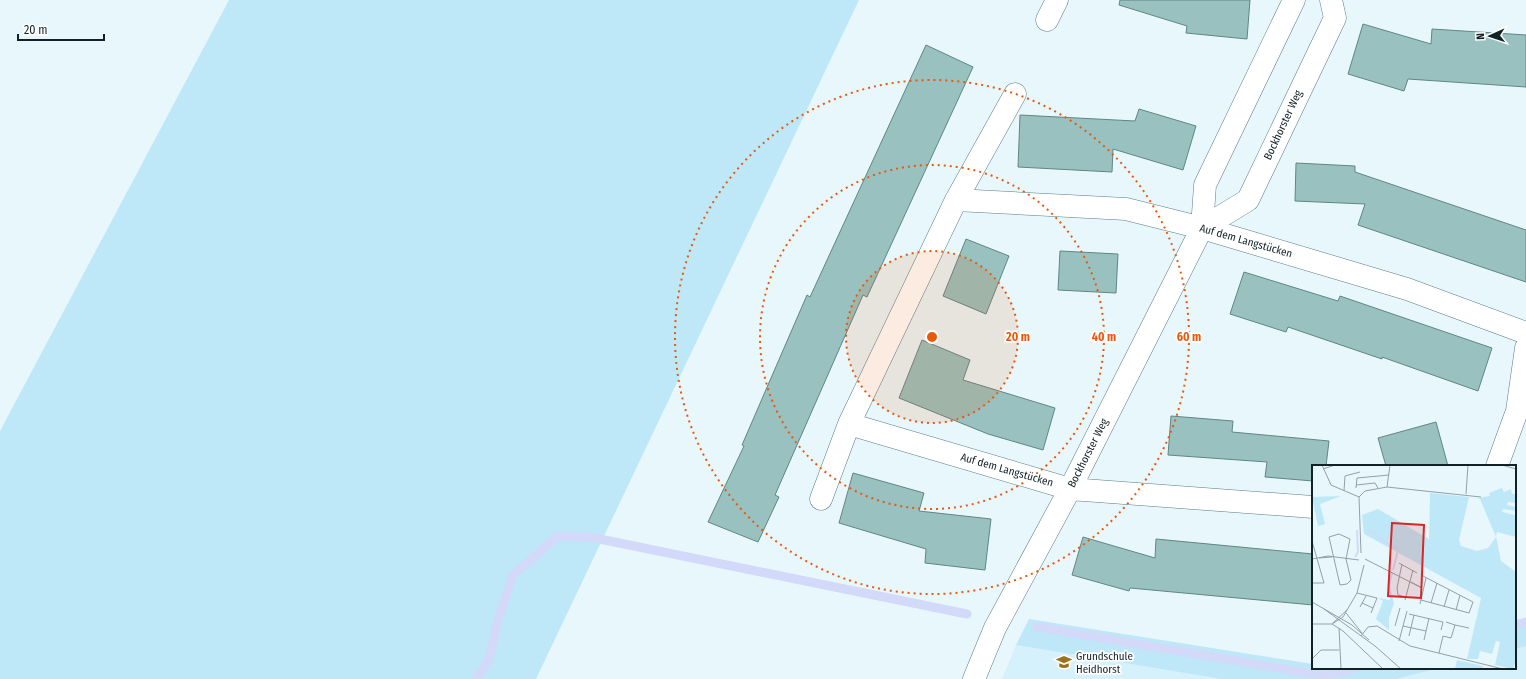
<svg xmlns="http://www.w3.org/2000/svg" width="1526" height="679" font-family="'Fira Sans Condensed',sans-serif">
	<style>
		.built { fill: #d5f1fb }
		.green { fill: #bee8f7 }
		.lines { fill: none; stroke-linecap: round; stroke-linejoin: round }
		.stream { stroke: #d2d9f9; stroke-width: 9 }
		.building { fill: #98c1bf; stroke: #5f8685 }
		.minor-casing { stroke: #597d88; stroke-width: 23 }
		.minor { stroke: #fff; stroke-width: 22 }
		.ring { fill: none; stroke: #e8590c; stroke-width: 2; stroke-dasharray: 2 4 }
		.labels { text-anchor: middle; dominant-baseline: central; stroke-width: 3.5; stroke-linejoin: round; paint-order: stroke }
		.street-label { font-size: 11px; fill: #122126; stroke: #fff }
		.poi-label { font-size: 11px; fill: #122126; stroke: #fff; text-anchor: start }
		.inset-river { fill: none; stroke: #d2d9f9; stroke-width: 2 }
		.inset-road { fill: none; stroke: #92a1a6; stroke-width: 1 }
		.view { fill: #d62828; fill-opacity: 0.15; stroke: #d62828; stroke-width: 2 }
		.inset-edge { fill: none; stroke: #122126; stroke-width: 2 }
		.centre { fill: #e8590c; stroke: #fff; stroke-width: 2 }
		.ring-label { font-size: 12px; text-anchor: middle; font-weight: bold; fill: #e8590c; stroke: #fff; stroke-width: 3.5; stroke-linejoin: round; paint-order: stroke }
	</style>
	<rect width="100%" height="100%" fill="#e8f7fc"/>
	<!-- built -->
	<path class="built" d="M1016 645 1221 679H1002Z
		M1526 646V679H1396L1439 668H1515V649Z"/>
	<!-- green -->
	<path class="green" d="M229 0H859L536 679H0V431Z
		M1526 618V646L1515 649V621Z
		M1029 619 1313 664V668H1439L1396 679H1221L1016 645Z"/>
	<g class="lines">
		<!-- stream -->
		<path class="stream" d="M1515 625 1526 622
			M1037 627 1326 676 1356 668
			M476 679 489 660 497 623 513 575 558 536 590 537 967 614"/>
	</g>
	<!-- building -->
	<path class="building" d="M1120 0H1250L1247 39 1186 33 1187 26 1119 5Z
		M1363 24 1431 44 1432 29 1526 35V87L1408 79 1404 91 1348 74Z
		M926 45 973 67 867 297 863 295 775 495 779 497 758 542 708 522 744 446 742 445 807 295 810 297Z
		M1139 109 1196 126 1183 170 1113 149 1112 172 1018 167 1020 115 1135 121Z
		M1296 163 1355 166V172L1526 230V282L1358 225 1365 204 1295 201Z
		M966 239 1009 256 986 314 943 296Z
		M1060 251 1118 254 1116 293 1058 290Z
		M1244 272 1338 301 1340 296 1492 348 1478 391 1382 357V359L1288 327 1286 332 1230 314Z
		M922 340 970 360 963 380 1055 408 1043 450 988 434 899 398Z
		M1171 416 1233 421 1232 432 1329 441 1326 466H1313V481L1265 477 1267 462 1168 455Z
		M1436 422 1448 466H1386L1378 438Z
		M853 473 924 493 919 511 991 519 985 570 925 563 926 549 839 523Z
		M1083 537 1155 558 1156 539 1313 554V605L1130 588 1129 591 1072 575Z"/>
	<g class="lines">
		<!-- minor casing -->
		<g class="minor-casing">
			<path id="minor" d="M1047 20 1057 0
				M956 200 1126 209 1202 228 1407 289 1526 333
				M1202 228 1248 200 1335 18 1331 0
				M849 424 1070 489 1313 507
				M1497 466 1517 411 1526 348
				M821 499 849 424 956 200 1015 94
				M974 679 995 628 1070 489 1202 228 1205 185 1294 0"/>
		</g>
		<!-- minor -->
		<use href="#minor" class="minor"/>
	</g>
	<!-- distance rings -->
	<circle cx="932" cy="337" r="86" fill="#e8590c" fill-opacity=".12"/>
	<g class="ring">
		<circle cx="932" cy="337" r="86"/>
		<circle cx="932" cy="337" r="172"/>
		<circle cx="932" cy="337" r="257"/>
	</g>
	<!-- icons -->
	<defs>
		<g id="school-bare" transform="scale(1.2)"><path d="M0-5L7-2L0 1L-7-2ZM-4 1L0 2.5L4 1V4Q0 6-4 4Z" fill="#9a721e" stroke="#fff" stroke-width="2.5" paint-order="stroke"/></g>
	</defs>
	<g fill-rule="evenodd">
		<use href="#school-bare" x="1064" y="662"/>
	</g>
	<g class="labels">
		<!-- street labels -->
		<g class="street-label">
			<text transform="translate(1283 125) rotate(-65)">Bockhorster Weg</text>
			<text transform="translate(1246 241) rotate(16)">Auf dem Langstücken</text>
			<text transform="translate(1088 453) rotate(-63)">Bockhorster Weg</text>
			<text transform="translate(1007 470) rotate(16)">Auf dem Langstücken</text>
		</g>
		<!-- poi labels -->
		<g class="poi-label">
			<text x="1076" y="656">Grundschule<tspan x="1076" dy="13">Heidhorst</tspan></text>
		</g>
	</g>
	<!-- overview -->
	<g transform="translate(1312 465)">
		<rect width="204" height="204" fill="#e8f7fc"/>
		<path d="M190 23 192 27 199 24 200 29H204V38L196 37 195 40 204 42V46L191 44 190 47 203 50 204 46V72L185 67 184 71 189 96 204 107V194L201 204 183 200 188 177 184 176 180 189 168 186 166 194H155L169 133 52 69 50 50 66 44 117 74 118 28 157 32 147 75 149 81 165 86 176 83 184 72 168 34 165 33 178 31 177 28ZM29 31 8 39 13 59 6 61 0 32ZM79 107 77 122 82 138 77 153V165L64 154 71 136 66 133 78 135 76 121ZM145 195 171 201 170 204H143Z" fill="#bee8f7"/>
		<path class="inset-river" d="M57 65 86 85 81 105M43 92 46 87 45 65M80 108 77 121 80 136"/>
		<path class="inset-road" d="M10 0 19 20 47 32M190 0 204 4M11 4 23 0M44 20 63 18 66 23M75 22 78 0M44 23 45 13 77 10M32 26 33 11 48 7M154 29 156 0M47 32 53 26 75 22 169 32M47 32 49 88M27 69 38 74 34 94 39 115 35 119 28 120 17 72ZM0 76 12 118H0M7 93 20 92M0 94 16 91 47 95M53 94 110 123 99 117M87 98 105 108M90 99 85 123 86 130 93 132M109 110 161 137 157 148 109 135M45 128 65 133 59 148M93 135 101 105M0 137 40 160 57 175M50 138 61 143M119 138 125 118M108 139 114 113M48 142 54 131M132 142 137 125M12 144 63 181 89 204M144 145 148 130M34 148 50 168M97 149 131 157 129 165M21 158 35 145M0 159H20L31 152 45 128 52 100M20 159 31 166 71 204M143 160 157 163M83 161 88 143M91 161 114 166M27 163 29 204M49 171 56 162 65 161 98 181 191 204M97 171 102 150M112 175 117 153M87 176 95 146M127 188 131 171 139 173 143 160 134 157M0 194 9 185H27"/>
		<path class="view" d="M80 58 112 60 109 133 76 131Z"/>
		<rect width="204" height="204" class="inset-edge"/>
	</g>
	<circle cx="932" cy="337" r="6" class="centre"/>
	<g class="ring-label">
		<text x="1018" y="341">20 m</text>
		<text x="1104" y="341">40 m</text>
		<text x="1189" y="341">60 m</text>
	</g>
	<!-- north arrow -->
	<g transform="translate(1490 36) rotate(267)" stroke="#ffffff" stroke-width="3" paint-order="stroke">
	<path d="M0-3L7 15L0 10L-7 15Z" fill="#122126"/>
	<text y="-6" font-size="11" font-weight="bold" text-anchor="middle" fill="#122126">N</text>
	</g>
	<!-- scale -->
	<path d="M18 34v6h86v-6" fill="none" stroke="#122126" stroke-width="2"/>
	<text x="24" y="34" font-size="12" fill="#122126" stroke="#ffffff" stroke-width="3" paint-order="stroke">20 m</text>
</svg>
